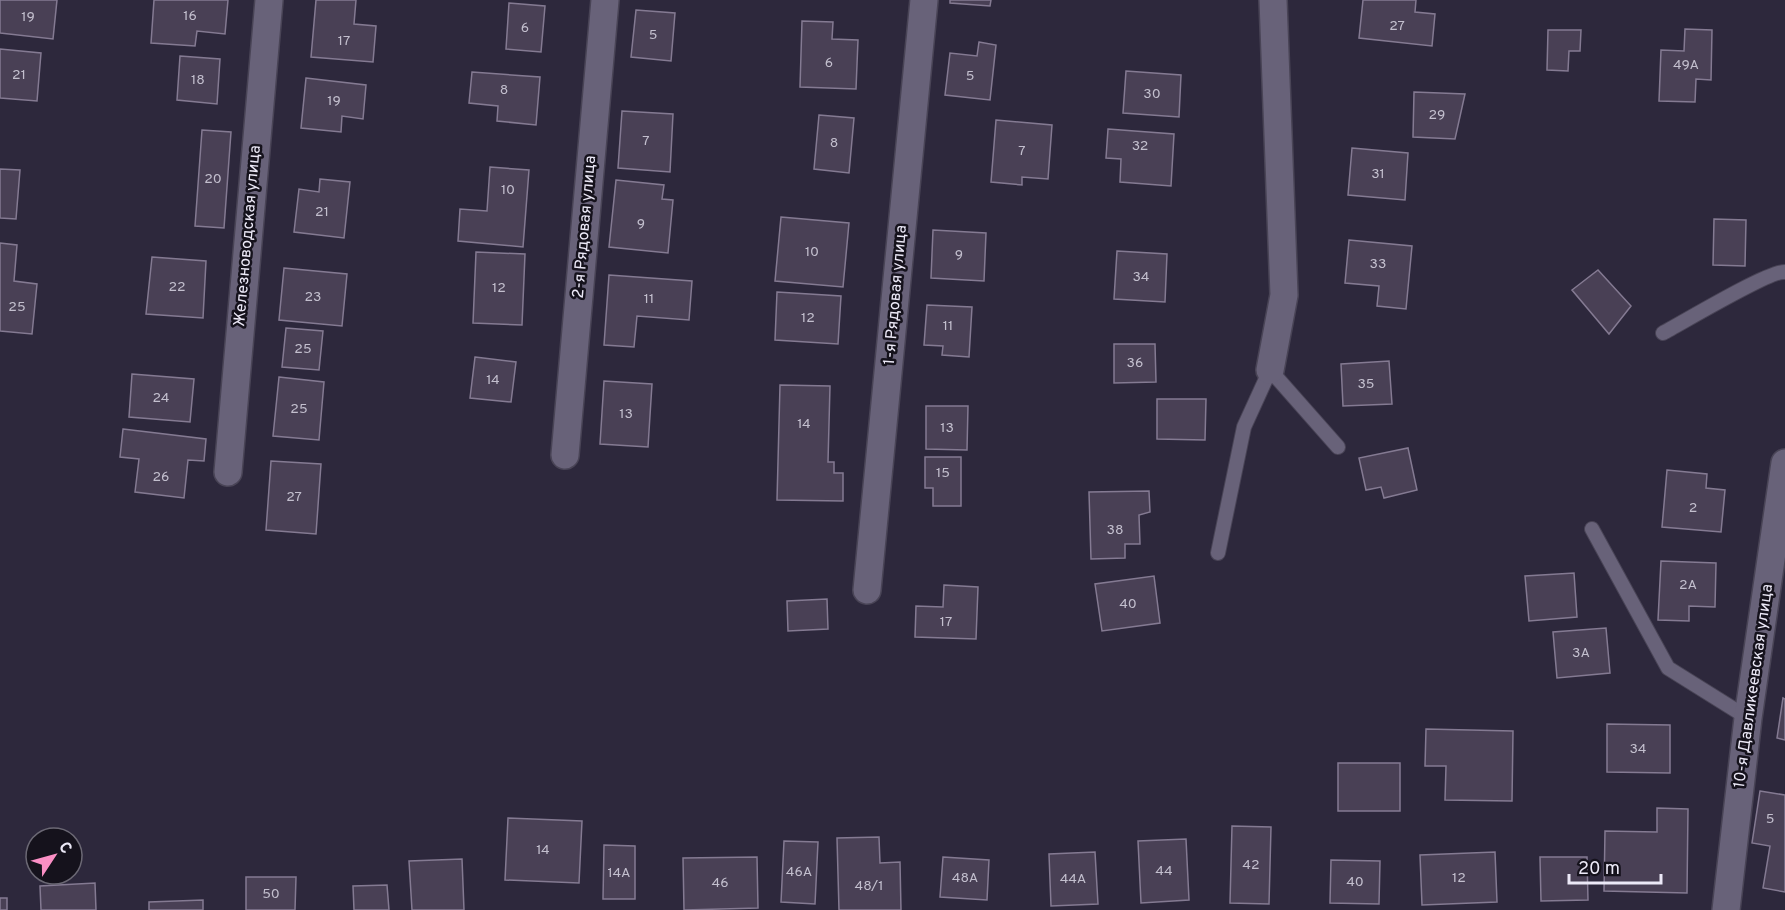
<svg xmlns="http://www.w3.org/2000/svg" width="1785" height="910" font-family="Overpass,sans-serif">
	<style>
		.building { fill: #494055; stroke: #847a92; stroke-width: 1.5 }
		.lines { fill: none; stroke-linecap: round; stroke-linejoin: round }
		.lane-casing { stroke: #494456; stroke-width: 16 }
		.street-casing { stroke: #494456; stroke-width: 30 }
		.lane { stroke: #686279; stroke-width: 14 }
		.street { stroke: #686279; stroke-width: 27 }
		.labels { text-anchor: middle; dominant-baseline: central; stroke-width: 5; stroke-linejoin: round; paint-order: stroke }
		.number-label { font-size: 14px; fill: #c3bfce }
		.street-label { font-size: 16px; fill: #ece9f7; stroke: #15121c }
	</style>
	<rect width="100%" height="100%" fill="#2d283c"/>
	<!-- building -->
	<path class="building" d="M0 0H57L53 39 0 33Z
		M154 0H228L225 34 197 31 195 46 151 43Z
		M316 0H356L354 24 376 26 373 62 311 57Z
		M950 0H991L990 6 950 3Z
		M1363 0H1416L1415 12 1435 14 1432 46 1359 38Z
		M509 3 545 6 541 52 506 49Z
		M636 10 675 13 671 61 631 57Z
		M802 21 833 22 832 39 858 40 856 89 800 87Z
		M1685 29 1712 30 1711 80 1696 79 1695 102 1659 101 1661 50 1684 51Z
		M1548 30H1581L1580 51H1569L1568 71 1547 70Z
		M979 42 996 45 990 100 945 95 950 53 977 56Z
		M0 49 41 53 37 101 0 98Z
		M180 56 220 59 217 104 177 100Z
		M1126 71 1181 75 1179 117 1123 113Z
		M472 72 540 77 536 125 497 121 498 106 469 103Z
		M306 78 366 85 363 119 342 116 341 132 301 128Z
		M1414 92 1465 94 1455 139 1413 137Z
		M622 111 673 114 670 172 618 168Z
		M819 115 854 118 849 173 814 169Z
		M996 120 1052 125 1048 179 1022 177V185L991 182Z
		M1108 129 1174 134 1171 186 1120 182 1121 159 1106 158Z
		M202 130 231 132 224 228 195 226Z
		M1352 148 1408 153 1405 200 1348 195Z
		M490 167 529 170 523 247 458 241 460 209 487 211Z
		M0 169 20 170 16 219 0 218Z
		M320 179 350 182 344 238 294 232 299 189 319 192Z
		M616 180 664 185 662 199 673 200 668 253 609 247Z
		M781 217 849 223 843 287 775 281Z
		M1714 219 1746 220 1745 266 1713 265Z
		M933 230 986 233 984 281 931 278Z
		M1349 240 1412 246 1406 309 1377 306 1379 286 1345 283Z
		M0 243 17 245 14 281 37 284 32 334 0 331Z
		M1117 251 1167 254 1165 302 1114 299Z
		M476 252 525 254 522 325 473 323Z
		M152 257 206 261 203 318 146 314Z
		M284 268 347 274 342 326 279 320Z
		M1598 270 1631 306 1609 334 1572 290Z
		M609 275 692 281 689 320 637 316 634 347 604 345Z
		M777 292 841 296 838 344 775 340Z
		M927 305 972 307 969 357 942 355 943 346 924 345Z
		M286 328 323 331 319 370 282 367Z
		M1114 344H1155L1156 382 1114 383Z
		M475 357 516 362 511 402 470 398Z
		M1389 361 1392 404 1343 406 1341 364Z
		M132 374 194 379 190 422 129 417Z
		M279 377 324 382 319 440 273 436Z
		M604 381 652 384 648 447 600 444Z
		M780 385 830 386 828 462H834V473H843V501L777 500Z
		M1157 399H1206L1205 440 1157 439Z
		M926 406H968L967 450 926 449Z
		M123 429 206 439 204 461 188 460 184 498 135 492 139 459 120 457Z
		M1408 448 1417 490 1384 498 1381 487 1366 490 1359 458Z
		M925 457H961V506H933V488H925Z
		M271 461 321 464 316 534 266 530Z
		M1667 470 1707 474 1706 488 1725 490 1721 532 1662 527Z
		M1149 491 1150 512 1139 515 1140 544H1125V558L1091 559 1089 492Z
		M1661 561 1716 563 1715 607 1689 606V621L1658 620Z
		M1574 573 1577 617 1529 621 1525 576Z
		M1154 576 1160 623 1102 631 1095 584Z
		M944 585 978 587 976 639 915 637 916 606 943 607Z
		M827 599 828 629 788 631 787 601Z
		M1606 628 1610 673 1557 678 1553 632Z
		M1783 698 1785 699V740L1777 738Z
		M1607 724 1670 725V773L1607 772Z
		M1426 729 1513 731 1512 801 1445 800 1446 766H1425Z
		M1338 763H1400V811H1338Z
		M1760 791 1785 795V892L1763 888 1770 846 1752 843Z
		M1657 808 1688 809 1687 893 1604 891 1605 831 1657 832Z
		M508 818 582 821 579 883 505 880Z
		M1232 826 1271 827 1269 904 1230 903Z
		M879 837 880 863 900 862 901 910H839L837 838Z
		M1186 839 1189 900 1141 903 1138 841Z
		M784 841 818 842 815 904 781 902Z
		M604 845 635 846V899H603Z
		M1095 852 1098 904 1051 906 1049 854Z
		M1495 852 1497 902 1422 905 1420 855Z
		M757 857 758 908 684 910 683 858Z
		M943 857 989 860 987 900 940 897Z
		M1540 857H1587L1588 900 1541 901Z
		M462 859 464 910H412L409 861Z
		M1331 860 1380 861 1379 904 1330 903Z
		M246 877H296L295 910H246Z
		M95 883 96 910H41L40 886Z
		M387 885 389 910H354L353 886Z
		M0 898H7V910H0Z
		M203 900V910H149V902Z"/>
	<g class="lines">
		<!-- lane casing -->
		<g class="lane-casing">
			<path id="lane" d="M1663 333C1682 323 1770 270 1785 272
				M1592 529 1668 668 1748 718
				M1218 553 1244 427 1270 370 1338 447"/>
		</g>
		<!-- street casing -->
		<g class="street-casing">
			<path id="street" d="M1270 370 1284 295 1273 0
				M565 455 605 0
				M228 472 269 0
				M867 590 924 0
				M1726 910 1748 718 1785 463"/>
		</g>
		<!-- lane -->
		<use href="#lane" class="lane"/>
		<!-- street -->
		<use href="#street" class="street"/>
	</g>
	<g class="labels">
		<!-- number labels -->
		<g class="number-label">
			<text x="190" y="16">16</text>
			<text x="28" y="17">19</text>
			<text x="1397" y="26">27</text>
			<text x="525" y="28">6</text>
			<text x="653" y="35">5</text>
			<text x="344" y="41">17</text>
			<text x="829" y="63">6</text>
			<text x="1686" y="65">49А</text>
			<text x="19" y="75">21</text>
			<text x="970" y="76">5</text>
			<text x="198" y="80">18</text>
			<text x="504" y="90">8</text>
			<text x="1152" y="94">30</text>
			<text x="334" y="101">19</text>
			<text x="1437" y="115">29</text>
			<text x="646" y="141">7</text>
			<text x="834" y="143">8</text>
			<text x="1140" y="146">32</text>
			<text x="1022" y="151">7</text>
			<text x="1378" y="174">31</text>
			<text x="213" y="179">20</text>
			<text x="508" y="190">10</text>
			<text x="322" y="212">21</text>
			<text x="641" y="224">9</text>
			<text x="812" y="252">10</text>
			<text x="959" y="255">9</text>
			<text x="1378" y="264">33</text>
			<text x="1141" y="277">34</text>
			<text x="177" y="287">22</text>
			<text x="499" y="288">12</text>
			<text x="313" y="297">23</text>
			<text x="649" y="299">11</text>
			<text x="17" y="307">25</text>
			<text x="808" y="318">12</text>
			<text x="948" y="326">11</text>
			<text x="303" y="349">25</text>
			<text x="1135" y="363">36</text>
			<text x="493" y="380">14</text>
			<text x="1366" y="384">35</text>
			<text x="161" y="398">24</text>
			<text x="299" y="409">25</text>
			<text x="626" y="414">13</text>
			<text x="804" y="424">14</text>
			<text x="947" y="428">13</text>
			<text x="943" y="473">15</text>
			<text x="161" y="477">26</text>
			<text x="294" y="497">27</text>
			<text x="1693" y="508">2</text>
			<text x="1115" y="530">38</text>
			<text x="1688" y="585">2А</text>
			<text x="1128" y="604">40</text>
			<text x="946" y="622">17</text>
			<text x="1581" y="653">3А</text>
			<text x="1638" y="749">34</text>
			<text x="1770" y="819">5</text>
			<text x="543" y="850">14</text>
			<text x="1251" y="865">42</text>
			<text x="1164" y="871">44</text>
			<text x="799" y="872">46А</text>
			<text x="619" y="873">14А</text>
			<text x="965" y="878">48А</text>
			<text x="1459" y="878">12</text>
			<text x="1073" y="879">44А</text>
			<text x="1355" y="882">40</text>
			<text x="720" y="883">46</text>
			<text x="869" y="886">48/1</text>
			<text x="271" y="894">50</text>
		</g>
		<!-- street labels -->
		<g class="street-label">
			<text transform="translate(585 227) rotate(-85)">2-я Рядовая улица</text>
			<text transform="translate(248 236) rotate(-85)">Железноводская улица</text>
			<text transform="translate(896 295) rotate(-85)">1-я Рядовая улица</text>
			<text transform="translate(1754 686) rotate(-82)">10-я Давликеевская улица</text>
		</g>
	</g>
	<!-- north arrow -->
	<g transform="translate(54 856) rotate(54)"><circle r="28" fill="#15121c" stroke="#6b6874" stroke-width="1.5"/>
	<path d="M0-4.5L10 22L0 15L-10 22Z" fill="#fb8fc5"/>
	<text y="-9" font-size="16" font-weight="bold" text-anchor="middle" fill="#ece9f7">С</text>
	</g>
	<!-- scale -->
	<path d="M1569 874v9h92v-9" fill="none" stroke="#ece9f7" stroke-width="3"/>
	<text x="1578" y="874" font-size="18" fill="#ece9f7" stroke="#15121c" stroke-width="4.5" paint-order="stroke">20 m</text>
</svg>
